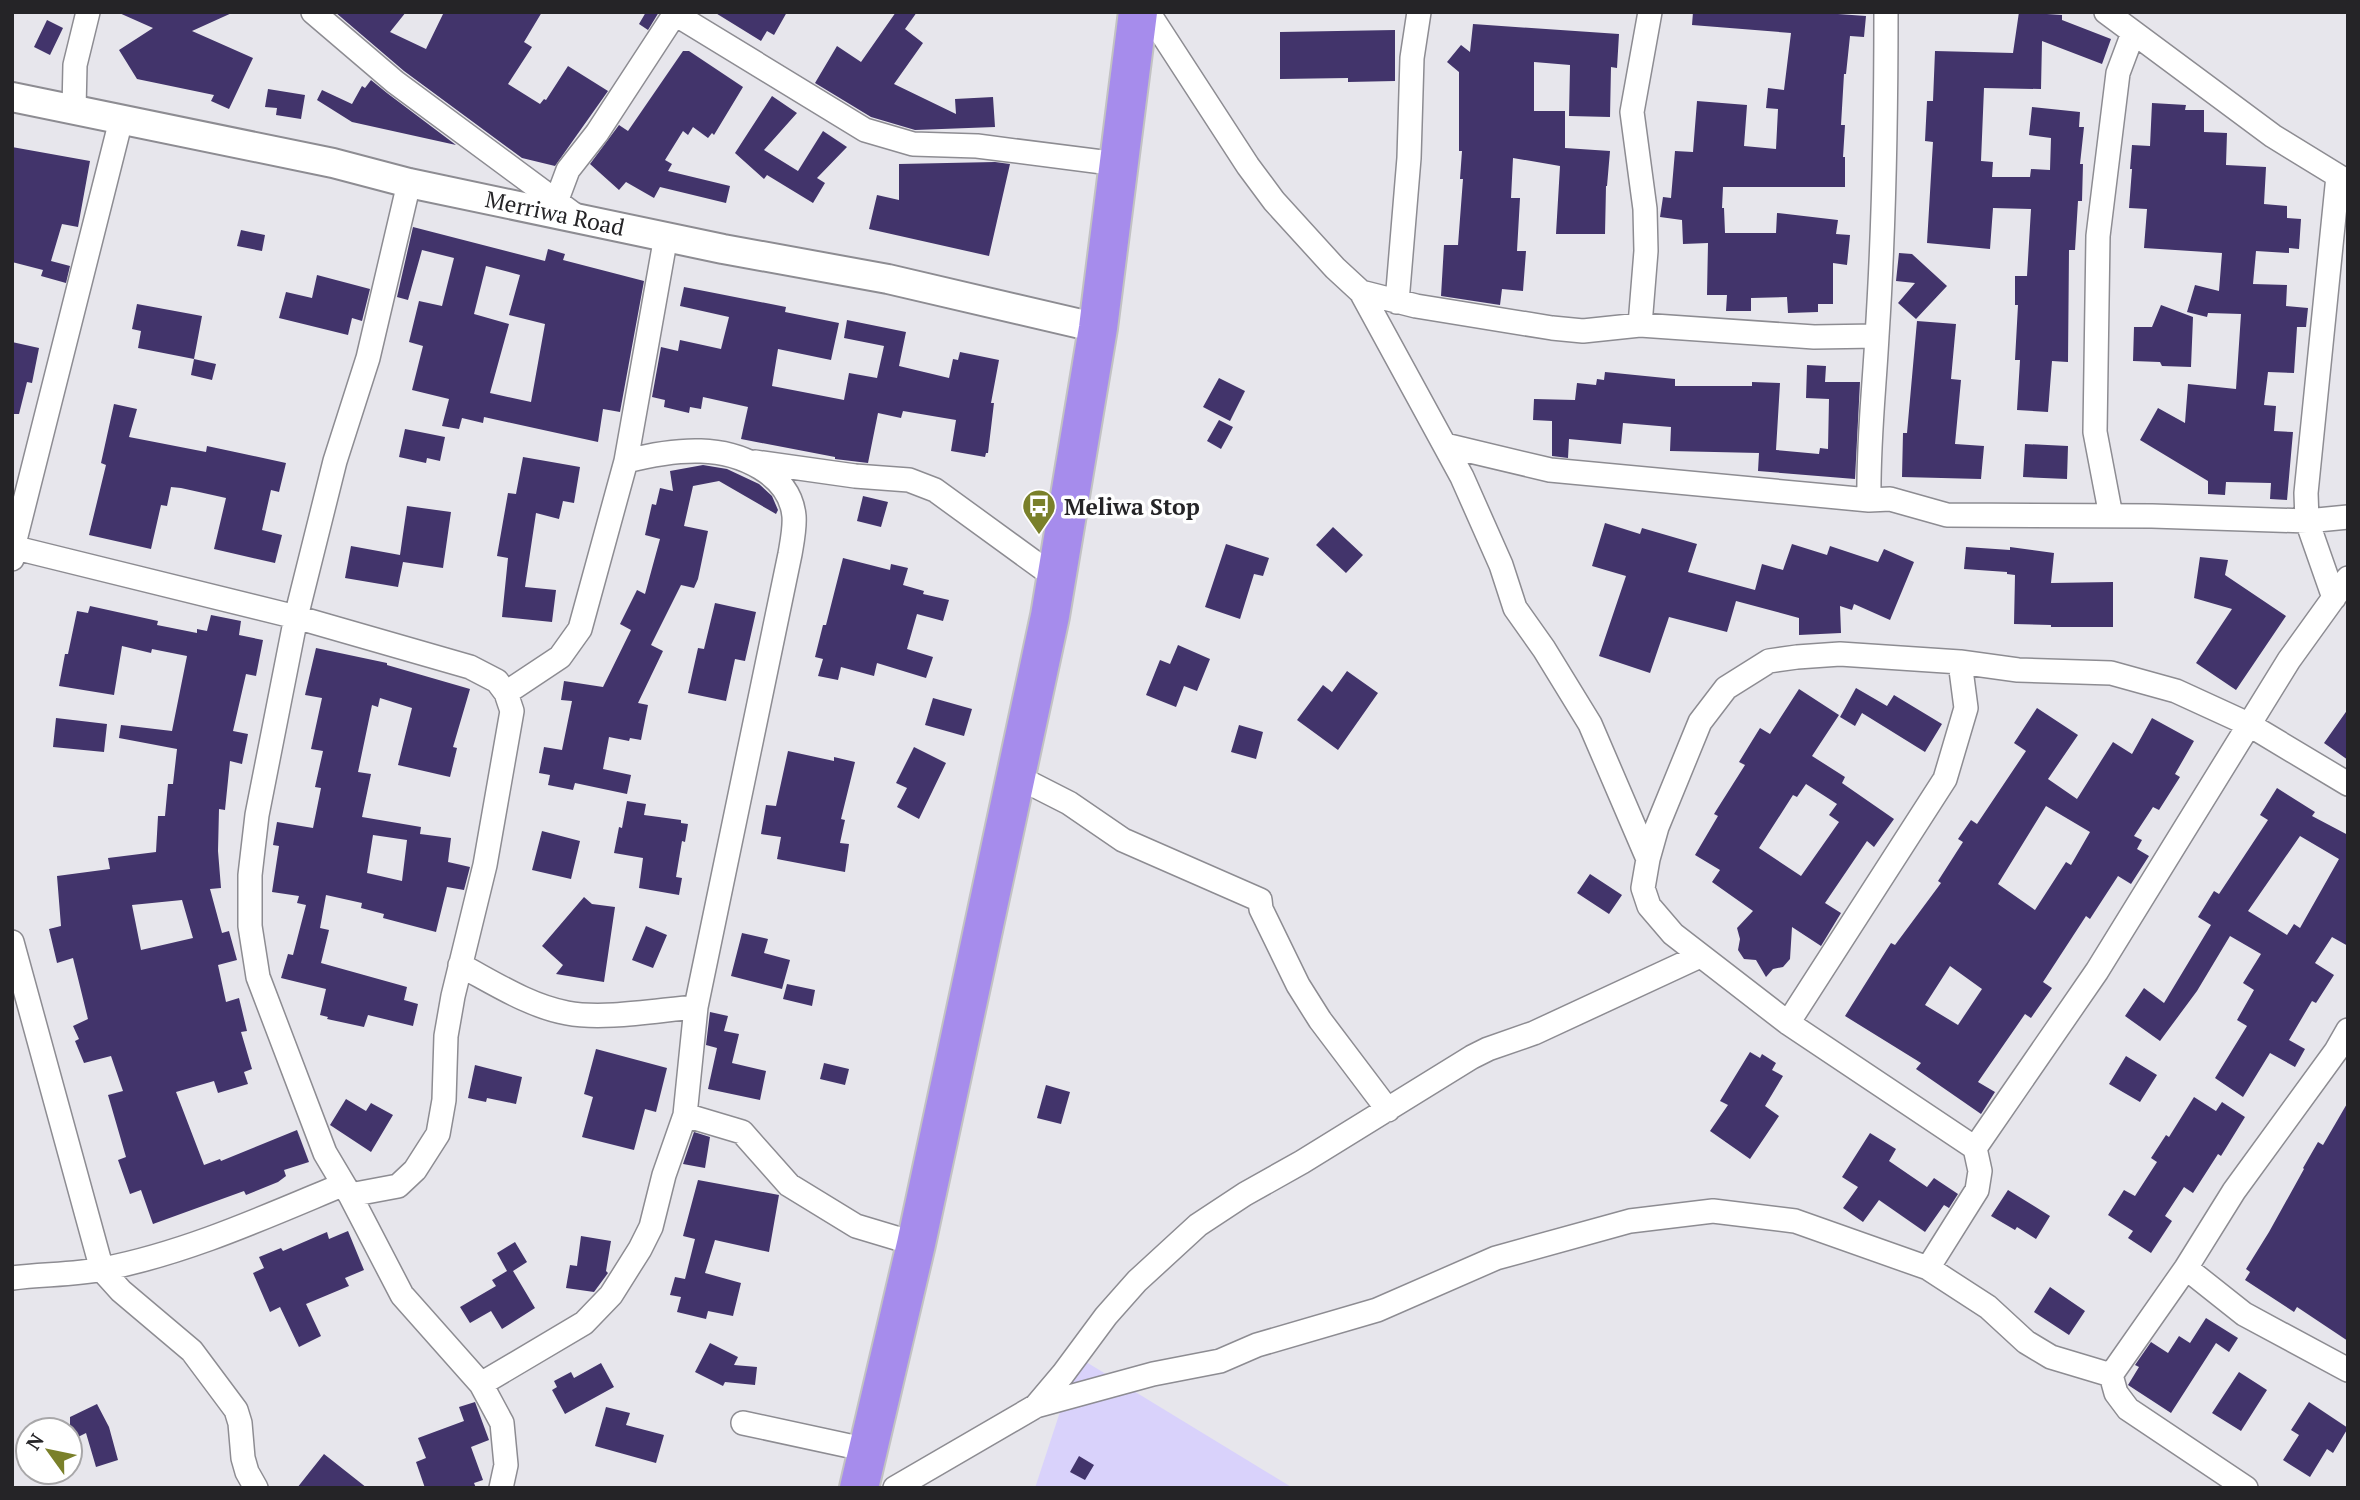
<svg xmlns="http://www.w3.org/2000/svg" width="2360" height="1500" font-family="'PT Serif',serif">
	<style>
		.green { fill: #d9d2fb }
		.building { fill: #42346b; fill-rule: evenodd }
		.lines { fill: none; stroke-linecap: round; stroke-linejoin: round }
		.minor-casing { stroke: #8d8c92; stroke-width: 26 }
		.tertiary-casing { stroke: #8d8c92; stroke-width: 32 }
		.trunk-casing { stroke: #c2c2c3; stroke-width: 42 }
		.minor { stroke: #fff; stroke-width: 23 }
		.tertiary { stroke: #fff; stroke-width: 28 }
		.trunk { stroke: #a68cec; stroke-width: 38 }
		.labels { text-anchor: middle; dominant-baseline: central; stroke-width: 7; stroke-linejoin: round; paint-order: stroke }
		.street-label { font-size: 23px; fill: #252427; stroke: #fff }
		.poi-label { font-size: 23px; font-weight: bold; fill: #252427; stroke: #fff; text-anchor: start }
	</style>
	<rect width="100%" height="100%" fill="#e7e6ec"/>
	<!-- green -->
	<path class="green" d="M1078 1357 1293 1488H1035Z"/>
	<!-- building -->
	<path class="building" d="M117 12H234L192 31 253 58 229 109 211 101 214 95 137 79 119 50 153 28Z
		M335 12H406L390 32 426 49 444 12H542L524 42 532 47 508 84 540 104 544 99 546 100 568 66 608 91 555 166 522 158 404 71Z
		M646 12H659L648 30 639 24Z
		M714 12H787L774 35 767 31 761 41Z
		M896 12H917L905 29 923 43 894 84 956 114 955 99 993 97 995 127 915 130 871 117 815 83 837 46 861 62Z
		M1693 12H1838V14L1866 16 1864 37 1850 36 1846 74H1844L1841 125H1845L1843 157H1845V187H1723L1722 208H1724L1725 233H1776L1777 213 1838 220 1836 234 1850 235 1847 265 1833 263V304H1818V312L1788 313 1787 297 1751 298V311H1726L1727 295H1707L1708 243 1683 244 1682 220 1660 217 1663 197 1671 198 1675 151 1693 152 1697 101 1747 105 1744 146 1776 149 1778 109 1766 108 1768 88 1784 90 1791 33 1692 25Z
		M2019 12 2062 15V20L2111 39 2102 64 2042 41 2041 89 1984 88 1981 161 1993 162 1992 177H2030L2031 169 2050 170 2051 138 2029 135 2032 107 2080 112 2079 127H2084L2080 164H2083L2082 201H2078L2075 250H2069L2068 362 2052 361 2048 412 2017 410 2020 360H2015L2018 305H2015V276H2027L2031 209 1993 208 1990 249 1927 243 1933 142 1925 141 1927 101H1933L1935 51 2013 53Z
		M47 20 63 28 50 55 34 47Z
		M1473 24 1619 34 1617 68 1611 67 1610 117 1569 116 1570 65 1534 62V111H1565V148L1610 151 1607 186H1606L1605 234H1556L1560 166 1513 158 1511 198H1520L1517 251H1526L1523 291 1502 289 1500 305 1441 296 1444 245H1458L1463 179H1460L1462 151H1459V72L1447 62 1461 45 1470 52Z
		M1395 30V81L1348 82V78L1280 79V32Z
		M683 51H689L743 87 714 135 712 133 708 138 693 127 688 135 683 131 665 160 672 164 668 171 730 186 726 203 660 187 654 198 626 182 619 190 590 164 619 125 628 131Z
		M371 80 387 93 456 145 352 122 317 100 322 90 352 104 362 86 365 88Z
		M268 89 305 95 301 119 276 115 277 108 265 107Z
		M772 96 797 113 764 150 798 171 823 131 847 147 817 178 825 183 813 203 767 175 764 179 735 153Z
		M2152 103 2186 105 2185 110H2204V132L2227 133 2226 165 2266 167 2264 204 2287 206V218L2301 219 2299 249 2289 248V253L2256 251 2253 284 2287 285 2286 306 2308 308 2306 327H2297L2294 373 2268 372 2264 405 2276 406 2274 431 2293 432 2287 500 2270 499 2271 483 2226 482 2225 495 2208 494V481L2140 440 2158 408 2185 423 2188 384 2236 389 2241 314 2208 313 2207 317 2187 312 2195 285 2219 291 2222 253 2144 248 2147 209 2129 208 2132 169H2130L2132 145 2150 146Z
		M12 147 90 161 78 227 62 224 51 261 70 266 66 283 41 276 43 270 12 262Z
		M995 162 1010 164 989 256 869 229 877 195 899 200V164Z
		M413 227 545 261 548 249 565 254 563 260 644 281 620 412 603 409 598 442 484 417 483 423 462 418 459 429 442 426 449 399 412 390 423 346 409 342 419 301 442 306 454 258 422 250 408 300 397 297ZM486 266 520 275 509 315 545 324 531 402 490 393 509 324 474 314Z
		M241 230 265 235 262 251 237 246Z
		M1899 253 1912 254 1947 286 1916 319 1898 303 1915 283 1896 281Z
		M317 275 370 289 362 321 352 318 348 335 279 318 286 292 312 298Z
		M684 287 786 307 785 312 839 323 831 360 778 349 772 386 844 400 849 373 877 378 884 346 844 338 847 320 906 332 899 366 949 378 953 359 958 360 960 352 999 360 991 403H994L988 453H986L985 457 951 451 956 420 903 411 901 418 878 413 868 463 835 459V457L741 439 748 407 703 397 701 409 690 407 689 413 664 407 665 400 652 397 661 347 678 351 680 340 721 349 729 317 680 306Z
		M137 304 202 316 194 359 138 348 141 331 132 329Z
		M2161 305 2193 317 2191 367 2162 366 2160 362 2133 361 2134 327H2152Z
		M1917 321 1956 324 1951 379 1961 380 1955 444 1984 446 1981 479 1902 477 1903 433H1907Z
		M12 342 39 348 32 383 27 382 19 414H12Z
		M194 359 216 364 212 380 191 375Z
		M1807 365 1826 366 1825 382H1860L1855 479 1758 471 1759 453 1670 451 1671 427 1623 423 1621 444 1569 439 1568 458 1552 456V421L1533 420 1534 399 1575 400 1577 383 1596 385 1597 379 1604 380 1605 372 1675 379V386H1752V382L1780 383 1776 450 1819 454 1820 448 1828 449 1829 399 1806 398Z
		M1219 378 1245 391 1230 421 1203 407Z
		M114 404 137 409 129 437 206 452 207 446 286 463 279 492 271 490 262 530 282 535 275 563 214 549 226 498 181 488 171 487 167 506 161 505 151 549 89 535 106 465 101 463Z
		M1219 420 1233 427 1221 449 1207 441Z
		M405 429 445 437 440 461 427 458 426 463 399 457Z
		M2025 444 2068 446 2067 479 2023 477Z
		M523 457 580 467 574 503 563 501 559 519 536 513 525 587 556 590 552 622 502 617 508 558 497 556 508 493 516 494Z
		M703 465 727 469 759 484 772 496 778 510 776 514 719 481 693 486 684 526 708 531 698 579 694 588 681 585 651 645 663 651 638 703 648 705 641 740 630 738 629 741 609 737 603 769 631 775 627 794 575 783 573 790 548 785 550 775 539 773 544 747 562 750 572 701 561 700 564 681 603 687 631 630 620 624 637 590 645 594 660 539 645 535 652 504 656 505 660 488 673 491 670 471Z
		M863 496 888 502 881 527 857 521Z
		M407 506 451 512 443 568 403 562 398 587 345 578 351 546 400 555Z
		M1605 523 1640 534 1642 528 1697 544 1688 572 1755 590 1762 564 1783 570 1792 544 1827 555 1830 546 1878 562 1884 549 1914 562 1890 620 1854 604 1852 610 1840 606 1841 633 1799 635V618L1736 601 1727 632 1669 617 1650 673 1599 656 1626 576 1592 566Z
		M1333 527 1363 555 1346 573 1316 545Z
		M1226 544 1269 558 1263 576 1254 574 1240 619 1205 607Z
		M1966 547 2010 550V547L2054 553 2051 583 2113 582V627H2051V625L2014 624 2015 575 2007 574V572L1964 569Z
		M2200 557 2228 560 2225 575 2286 616 2236 690 2196 663 2232 609 2194 598Z
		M843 558 890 570 891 564 908 568 903 585 924 591 923 594 949 600 943 621 917 614 907 649 933 657 926 678 877 663 874 676 841 667 838 680 818 676 823 659 815 657 823 625H826Z
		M715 603 756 612 745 661 735 659 726 701 688 693 698 648 704 649Z
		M90 606 158 621 157 625 197 633V629L207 631 211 615 241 621 239 635 263 640 256 676 246 674 233 731 248 734 242 764 230 761 225 810 219 809 218 851 221 888 210 889 222 933 229 931 237 960 218 965 226 1002 239 998 247 1031 241 1032 252 1069 244 1072 248 1084 218 1093 214 1081 176 1092 204 1165 220 1159 221 1161 297 1130 309 1162 284 1170 286 1176 278 1182 246 1195 244 1191 153 1224 141 1190 130 1194 118 1160 126 1157 108 1095 123 1091 111 1056 84 1063 75 1041 79 1039 73 1026 88 1019 73 958 57 963 49 929 61 926 57 876 110 869 108 858 156 852 158 816H165L168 784H173L177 749 119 738 121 725 172 731 187 656 152 649 151 653 122 646 114 695 59 686 65 654H68L77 611 88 613ZM182 900 193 938 141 950 132 905Z
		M1178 645 1210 659 1197 691 1184 686 1176 707 1146 695 1160 660 1170 664Z
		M316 648 387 663V665L470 689 453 747 457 748 450 777 398 765 412 708 380 698 378 707 372 705 358 772 371 774 362 817 421 827 420 834 451 838 448 862 470 867 464 890 447 887 436 932 383 918 384 914 361 908 362 903 326 895 320 928 329 930 321 963 407 987 404 1000 418 1004 413 1026 368 1015 364 1027 327 1019 328 1017 320 1015 326 989 281 978 288 954 293 955 306 905 297 903 299 896 272 892 279 846 273 845 277 822 313 828 321 788 315 787 323 751 311 749 322 698 305 695ZM373 835 407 840 402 881 367 873Z
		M1347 671 1378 693 1338 750 1297 720 1323 685 1332 692Z
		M1856 688 1887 706 1894 695 1942 724 1925 752 1862 713 1855 726 1840 717Z
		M1799 689 1839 715 1812 756 1845 777 1842 783 1894 819 1874 847 1867 841 1825 903 1841 913 1821 946 1792 927 1790 959 1783 967 1773 969 1766 977 1756 960 1744 959 1738 950 1740 939 1737 928 1753 911 1712 882 1720 870 1695 855 1718 816 1714 814 1745 765 1739 762 1760 728 1770 734ZM1806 784 1837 804 1829 815 1839 822 1801 876 1759 848 1793 795 1797 797Z
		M933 698 972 709 964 736 925 725Z
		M2037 708 2078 735 2048 779 2077 799 2113 742 2132 754 2152 718 2194 741 2175 774 2180 777 2159 810 2153 807 2134 836 2142 840 2137 849 2149 856 2131 884 2118 876 2090 919 2086 916 2043 982 2052 988 2031 1018 2025 1014 1978 1082 1995 1092 1981 1114 1916 1069 1921 1063 1845 1016 1891 943 1895 945 1941 883 1938 881 1963 842 1958 839 1971 820 1977 824 2026 751 2014 743ZM2046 806 2090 832 2071 865 2066 862 2035 910 1998 884ZM1950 966 1982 989 1958 1025 1925 1005Z
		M2348 709V760L2324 743Z
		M56 718 107 724 104 752 53 747Z
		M1239 725 1263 732 1256 759 1231 752Z
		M914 747 946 763 919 819 897 807 907 788 896 783Z
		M788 751 834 761V757L855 762 841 819 845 820 840 843 849 844 845 872 777 859 781 837 761 834 766 805 776 806Z
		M2277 788 2315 812 2312 816 2348 835V946L2332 937 2315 963 2334 975 2316 1003 2312 1001 2289 1040 2305 1049 2295 1067 2270 1053 2243 1097 2215 1078 2247 1026 2237 1020 2254 990 2243 983 2261 954 2230 936 2197 991 2160 1041 2125 1016 2144 988 2164 1003 2211 925 2198 917 2214 891 2219 894 2268 820 2260 815ZM2300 836 2339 859 2300 928 2294 924 2287 935 2248 911Z
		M627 801 646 804 644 815 681 820V823L688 824 685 842 682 841 676 877 682 878 679 895 639 888 643 858 614 853 619 827 622 828Z
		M542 831 580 841 571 879 532 870Z
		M1590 874 1622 895 1609 914 1577 893Z
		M584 897 592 904 615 907 604 982 556 974 563 965 542 946Z
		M646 926 667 935 653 968 632 960Z
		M742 933 768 939 764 953 790 960 782 989 731 976Z
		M787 984 815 990 812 1006 783 999Z
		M710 1012 728 1016 724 1031 739 1034 732 1063 766 1071 760 1100 708 1089 717 1048 706 1045Z
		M596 1049 667 1068 656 1112 645 1109 634 1150 582 1137 593 1097 584 1094Z
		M1750 1052 1760 1058 1762 1054 1776 1063 1772 1070 1783 1076 1765 1106 1779 1116 1750 1159 1710 1131 1728 1105 1720 1101Z
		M2126 1056 2157 1075 2140 1102 2109 1084Z
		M824 1063 849 1069 845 1085 820 1079Z
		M475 1065 522 1077 516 1104 487 1098 486 1102 468 1098Z
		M1046 1085 1070 1092 1061 1124 1037 1118Z
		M2194 1097 2216 1111 2222 1102 2245 1117 2221 1156 2218 1154 2193 1193 2184 1187 2165 1216 2172 1221 2151 1253 2128 1238 2133 1231 2108 1215 2124 1190 2135 1196 2157 1162 2151 1158 2166 1135 2169 1137Z
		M346 1099 366 1111 371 1103 393 1115 371 1152 330 1125Z
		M2348 1102V1341L2297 1307 2294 1312 2245 1280 2250 1272 2246 1269 2269 1232 2304 1169 2303 1168 2318 1142 2323 1145Z
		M694 1132 710 1137 705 1168 683 1164Z
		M1870 1133 1896 1149 1889 1161 1927 1187 1934 1178 1958 1194 1949 1208 1944 1205 1925 1232 1879 1200 1863 1222 1843 1208 1858 1187 1842 1177Z
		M698 1180 779 1195 769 1252 715 1240 705 1273 741 1283 733 1316 708 1311 706 1319 677 1312 681 1297 670 1295 675 1277 685 1279 695 1239 683 1236Z
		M2008 1190 2050 1216 2036 1239 2017 1227 2015 1230 1991 1216Z
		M348 1231 364 1270 345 1278 349 1286 306 1304 321 1336 299 1347 280 1307 270 1312 253 1273 264 1268 259 1257 281 1248 283 1251 327 1232 329 1239Z
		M581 1236 611 1241 606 1271 608 1273 594 1292 566 1288 570 1265 577 1266Z
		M515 1242 527 1262 513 1271 535 1308 502 1329 491 1311 470 1323 460 1307 496 1286 492 1280 507 1271 497 1253Z
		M2050 1287 2085 1311 2069 1335 2034 1312Z
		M2206 1318 2238 1338 2229 1352 2216 1343 2171 1413 2128 1385 2139 1367 2135 1365 2151 1342 2168 1353 2179 1336 2190 1343Z
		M710 1343 738 1357 734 1365 757 1367 755 1385 725 1382 723 1386 695 1372Z
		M601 1363 614 1387 565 1414 552 1390 557 1387 554 1381 571 1372 574 1378Z
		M2239 1372 2267 1390 2241 1431 2212 1413Z
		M475 1402 489 1440 471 1447 483 1480 474 1483 476 1488H425L416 1462 426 1458 418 1438 464 1421 459 1407Z
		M2309 1402 2348 1428 2333 1453 2327 1449 2310 1477 2283 1460 2299 1435 2291 1430Z
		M97 1404 109 1427 118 1460 96 1467 86 1433 70 1441V1417Z
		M606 1407 630 1413 626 1425 664 1435 656 1463 595 1446Z
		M324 1454 367 1488H297Z
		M1079 1456 1094 1465 1085 1480 1070 1472Z"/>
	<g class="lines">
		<!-- minor casing -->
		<g class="minor-casing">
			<path id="minor" d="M313 12 395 82 576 216
				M1148 12 1248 166 1274 201 1335 268 1361 292 1416 306 1552 328 1583 331 1640 325 1814 337 1877 336
				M1886 12C1886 120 1884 229 1877 336 1874 392 1868 444 1869 500L1890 499 1947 515 2152 516 2307 521 2348 517
				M2106 12 2273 136 2348 182
				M675 14 865 130 913 144 977 146 1118 164
				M74 109 75 65 88 12
				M409 183 368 358 335 461 296 617 257 815 250 875V926L258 977 325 1153 350 1195 402 1295 481 1384 502 1423 506 1465 501 1488
				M556 202 568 170 597 133 676 12
				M1361 292 1462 477 1501 565 1515 608 1544 649 1590 724 1648 859
				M1397 302 1409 158 1412 58 1419 12
				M1640 325 1646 251 1645 209 1632 112 1650 12
				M1445 445 1550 470 1869 500
				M755 462 855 476 909 480 935 490 1056 578
				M2111 516 2095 432 2098 236 2118 73 2133 33
				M12 547 296 617 470 667 497 681 506 693 512 711 485 865 453 996 446 1036 444 1100 438 1134 415 1170 398 1186 350 1195
				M12 559 13 548 121 120
				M2334 598 2307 521 2306 493 2338 176
				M506 693 560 657 580 629 626 461 666 236
				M1016 776 1069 803 1123 840 1260 900 1261 909 1298 985 1320 1020 1388 1110
				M12 942 102 1270 121 1291 192 1351 236 1410 240 1423 243 1458 247 1472 256 1488
				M460 965C494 983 529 1006 567 1013 604 1020 658 1010 696 1007
				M1788 1023 1945 779 1966 708 1960 662
				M685 1115 742 1132 789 1185 856 1226 916 1244
				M1975 1148 2097 971 2289 660 2348 578
				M1928 1268 1977 1190 1980 1171 1975 1148 1788 1023 1673 934 1649 906 1643 888 1648 859 1657 827 1700 722 1726 688 1769 661 1797 657 1840 654 1960 662 2018 670 2111 673 2176 691 2248 724 2348 784
				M2186 1268 2244 1314 2348 1370
				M12 1278C42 1274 74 1275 103 1269 186 1253 265 1217 342 1185
				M2111 1375 2186 1268 2234 1191 2336 1051 2348 1030
				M481 1384 584 1323 611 1295 640 1249 651 1227 664 1175 685 1115 696 1007 790 554C792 542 795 528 794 516 790 473 739 452 701 451 675 450 650 455 626 461
				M1036 1406 1153 1374 1220 1361 1257 1345 1377 1310 1496 1258 1630 1221 1713 1211 1795 1221 1928 1268 1988 1307 2026 1342 2051 1357 2111 1375 2116 1393 2128 1409 2246 1488
				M743 1423 868 1450
				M895 1488 1036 1406 1063 1374 1106 1316 1137 1281 1198 1225 1245 1194 1302 1162 1472 1057 1488 1049 1534 1033 1700 956"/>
		</g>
		<!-- tertiary casing -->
		<g class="tertiary-casing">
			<path id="tertiary" d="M12 97 333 163 409 183 723 249 888 279 1098 328"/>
		</g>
		<!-- trunk casing -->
		<g class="trunk-casing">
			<path id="trunk" d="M859 1488 916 1244 1050 616 1098 328 1138 12"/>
		</g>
		<!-- minor -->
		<use href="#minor" class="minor"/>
		<!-- tertiary -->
		<use href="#tertiary" class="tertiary"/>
		<!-- trunk -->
		<use href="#trunk" class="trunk"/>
	</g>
	<!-- icons -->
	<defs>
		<g id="bus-pin" transform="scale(1.75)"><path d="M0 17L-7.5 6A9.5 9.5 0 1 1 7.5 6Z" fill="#7a802a" stroke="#fff"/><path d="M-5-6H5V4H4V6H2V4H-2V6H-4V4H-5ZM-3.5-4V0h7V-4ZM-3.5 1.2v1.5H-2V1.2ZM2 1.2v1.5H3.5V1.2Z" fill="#fff"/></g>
	</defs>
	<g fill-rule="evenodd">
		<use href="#bus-pin" x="1039" y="506"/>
	</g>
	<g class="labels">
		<!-- street labels -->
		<g class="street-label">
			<text transform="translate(555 213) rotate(12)">Merriwa Road</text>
		</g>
		<!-- poi labels -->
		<g class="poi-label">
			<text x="1064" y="506">Meliwa Stop</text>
		</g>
	</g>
	<!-- border -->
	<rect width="2360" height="1500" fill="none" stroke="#252427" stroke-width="28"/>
	<!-- north arrow -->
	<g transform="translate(49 1451) rotate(303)"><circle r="33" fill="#ffffff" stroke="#a8a7a9" stroke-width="2"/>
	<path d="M0-5L12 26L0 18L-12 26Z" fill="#7a802a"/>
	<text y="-10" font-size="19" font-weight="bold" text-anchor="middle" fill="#252427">N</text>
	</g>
</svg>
